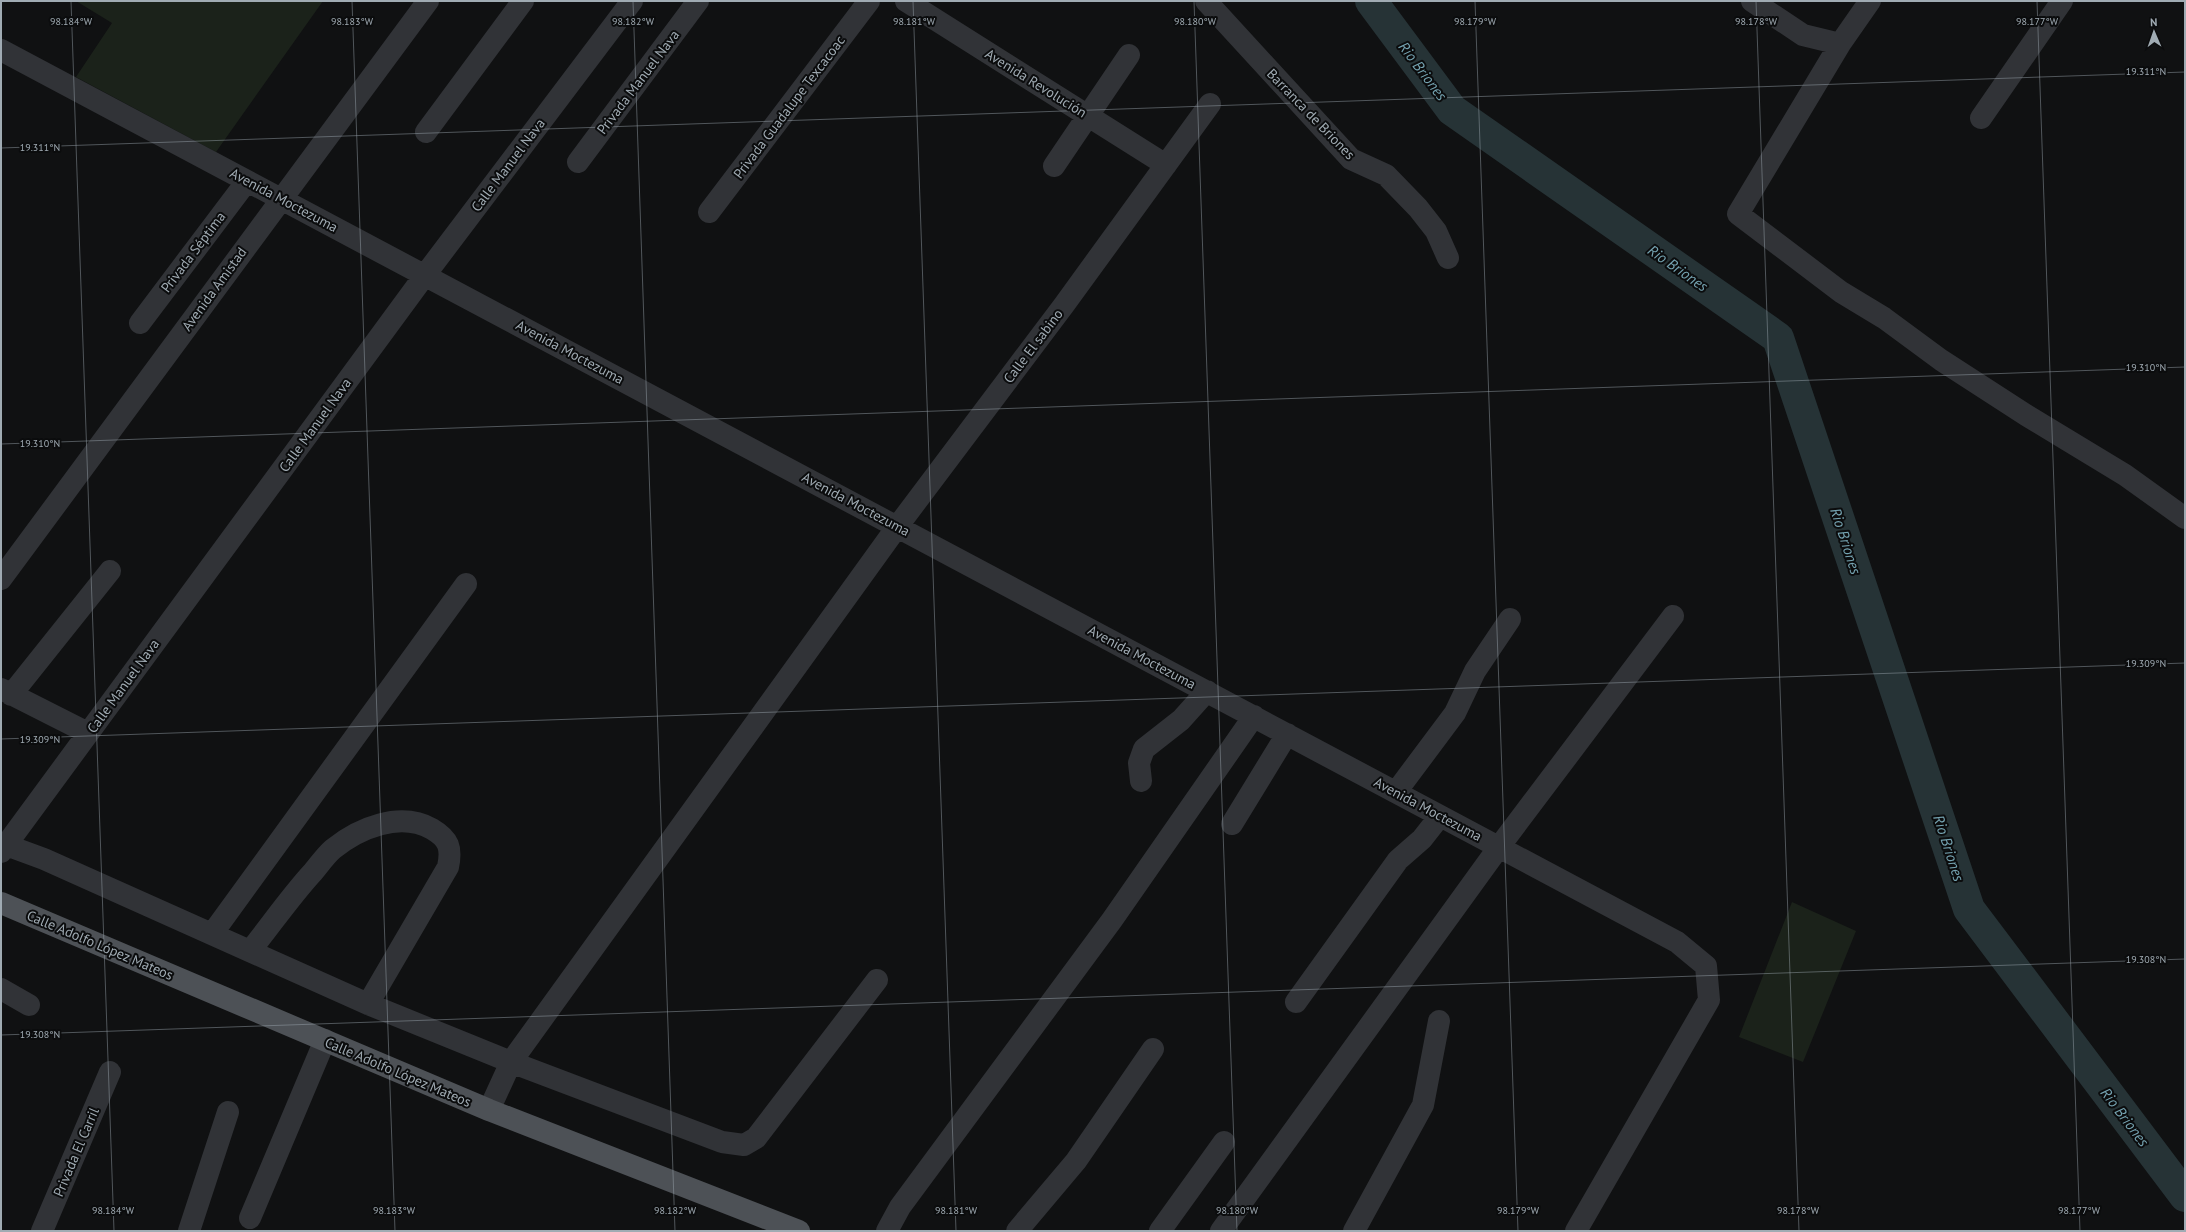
<svg xmlns="http://www.w3.org/2000/svg" width="2186" height="1232" font-family="'PT Sans',sans-serif">
	<style>
		.green { fill: #1b221a }
		.lines { fill: none; stroke-linecap: round; stroke-linejoin: round }
		.river { stroke: #263336; stroke-width: 32 }
		.minor { stroke: #313337; stroke-width: 22 }
		.major { stroke: #4d5156; stroke-width: 22 }
		.ticks { fill: none; stroke: #a0abb3; stroke-width: 1; stroke-opacity: 0.45 }
		.labels { text-anchor: middle; dominant-baseline: central; stroke-width: 4; stroke-linejoin: round; paint-order: stroke }
		.street-label { font-size: 14px; fill: #a0abb3; stroke: #0b0c0d }
		.water-label { font-size: 15px; font-style: italic; fill: #75a3b1; stroke: #0b0c0d }
		.ticks-label { font-size: 10px; text-anchor: middle; fill: #a0abb3; stroke: #0b0c0d; stroke-width: 4; stroke-linejoin: round; paint-order: stroke }
	</style>
	<rect width="100%" height="100%" fill="#101112"/>
	<!-- green -->
	<path class="green" d="M76 1H323L216 152 76 77 112 23Z
		M1792 902 1856 931 1803 1062 1739 1037Z"/>
	<g class="lines">
		<!-- river -->
		<path class="river" d="M1371 1 1452 110 1778 338 1969 909 2185 1196"/>
		<!-- minor -->
		<path class="minor" d="M906 1 1166 165
			M1206 1 1351 159 1386 175 1418 208 1436 231 1448 258
			M1752 1 1803 35 1840 44
			M1870 1 1840 44 1738 214 1841 292 1884 318 1941 360 2026 415 2125 475 2185 518
			M1 50 1677 942 1706 966 1709 1000 1576 1231
			M1981 118 2062 1
			M426 132 523 1
			M578 162 698 1
			M1054 166 1129 55
			M709 212 869 1
			M140 323 247 181
			M1 579 428 1
			M1 689 88 733
			M11 695 110 571
			M1141 781 1139 763 1144 749 1181 720 1207 691
			M1396 792 1455 713 1475 671 1510 619
			M1232 824 1287 734
			M6 845 44 859 368 1004 511 1062 722 1142 744 1145 756 1138 877 980
			M1 852 425 275 632 1
			M212 934 466 584
			M250 951C271 925 290 897 313 872 319 865 325 856 333 849 359 828 400 811 432 829 449 839 452 848 448 867L368 1004
			M1 989 29 1005
			M1296 1002 1398 860 1422 839 1440 816
			M489 1110 511 1062 897 527 1064 305 1210 104
			M250 1218 325 1040
			M42 1231 110 1072
			M189 1231 228 1112
			M887 1231 900 1207 1112 920 1254 716
			M1017 1231 1076 1161 1153 1049
			M1160 1231 1224 1142
			M1221 1231 1499 847 1673 616
			M1354 1231 1423 1105 1439 1021"/>
		<!-- major -->
		<path class="major" d="M1 903 489 1110 799 1231"/>
	</g>
	<!-- ticks -->
	<path class="ticks" d="M71 1 114 1231M352 1 395 1231M633 1 675 1231M913 1 956 1231M1194 1 1237 1231M1475 1 1518 1231M1756 1 1799 1231M2037 1 2080 1231M1 148 2185 72M1 444 2185 367M1 739 2185 663M1 1035 2185 959"/>
	<g class="labels">
		<!-- street labels -->
		<g class="street-label">
			<text transform="translate(638 82) rotate(-53)">Privada Manuel Nava</text>
			<text transform="translate(1036 83) rotate(32)">Avenida Revolución</text>
			<text transform="translate(789 107) rotate(-53)">Privada Guadalupe Texcacoac</text>
			<text transform="translate(1311 114) rotate(46)">Barranca de Briones</text>
			<text transform="translate(508 165) rotate(-53)">Calle Manuel Nava</text>
			<text transform="translate(284 200) rotate(28)">Avenida Moctezuma</text>
			<text transform="translate(193 252) rotate(-53)">Privada Séptima</text>
			<text transform="translate(214 289) rotate(-54)">Avenida Amistad</text>
			<text transform="translate(1033 346) rotate(-53)">Calle El sabino</text>
			<text transform="translate(570 352) rotate(28)">Avenida Moctezuma</text>
			<text transform="translate(315 425) rotate(-54)">Calle Manuel Nava</text>
			<text transform="translate(856 504) rotate(28)">Avenida Moctezuma</text>
			<text transform="translate(1142 657) rotate(28)">Avenida Moctezuma</text>
			<text transform="translate(123 686) rotate(-54)">Calle Manuel Nava</text>
			<text transform="translate(1428 809) rotate(28)">Avenida Moctezuma</text>
			<text transform="translate(100 945) rotate(23)">Calle Adolfo López Mateos</text>
			<text transform="translate(398 1072) rotate(23)">Calle Adolfo López Mateos</text>
			<text transform="translate(76 1152) rotate(-67)">Privada El Carril</text>
		</g>
		<!-- water labels -->
		<g class="water-label">
			<text transform="translate(1423 71) rotate(53)">Rio Briones</text>
			<text transform="translate(1678 268) rotate(35)">Rio Briones</text>
			<text transform="translate(1846 541) rotate(72)">Rio Briones</text>
			<text transform="translate(1949 848) rotate(72)">Rio Briones</text>
			<text transform="translate(2125 1117) rotate(53)">Rio Briones</text>
		</g>
	</g>
	<g class="ticks-label">
		<text x="71" y="25">98.184°W</text>
		<text x="352" y="25">98.183°W</text>
		<text x="633" y="25">98.182°W</text>
		<text x="914" y="25">98.181°W</text>
		<text x="1195" y="25">98.180°W</text>
		<text x="1475" y="25">98.179°W</text>
		<text x="1756" y="25">98.178°W</text>
		<text x="2037" y="25">98.177°W</text>
		<text x="2146" y="75">19.311°N</text>
		<text x="40" y="151">19.311°N</text>
		<text x="2146" y="371">19.310°N</text>
		<text x="40" y="447">19.310°N</text>
		<text x="2146" y="667">19.309°N</text>
		<text x="40" y="743">19.309°N</text>
		<text x="2146" y="963">19.308°N</text>
		<text x="40" y="1038">19.308°N</text>
		<text x="113" y="1214">98.184°W</text>
		<text x="394" y="1214">98.183°W</text>
		<text x="675" y="1214">98.182°W</text>
		<text x="956" y="1214">98.181°W</text>
		<text x="1237" y="1214">98.180°W</text>
		<text x="1518" y="1214">98.179°W</text>
		<text x="1798" y="1214">98.178°W</text>
		<text x="2079" y="1214">98.177°W</text>
	</g>
	<!-- border -->
	<rect width="2186" height="1232" fill="none" stroke="#a0abb3" stroke-width="4"/>
	<!-- north arrow -->
	<g transform="translate(2154 32) rotate(358)" stroke="#0b0c0d" stroke-width="3" paint-order="stroke">
	<path d="M0-3L7 15L0 10L-7 15Z" fill="#a0abb3"/>
	<text y="-6" font-size="11" font-weight="bold" text-anchor="middle" fill="#a0abb3">N</text>
	</g>
</svg>
